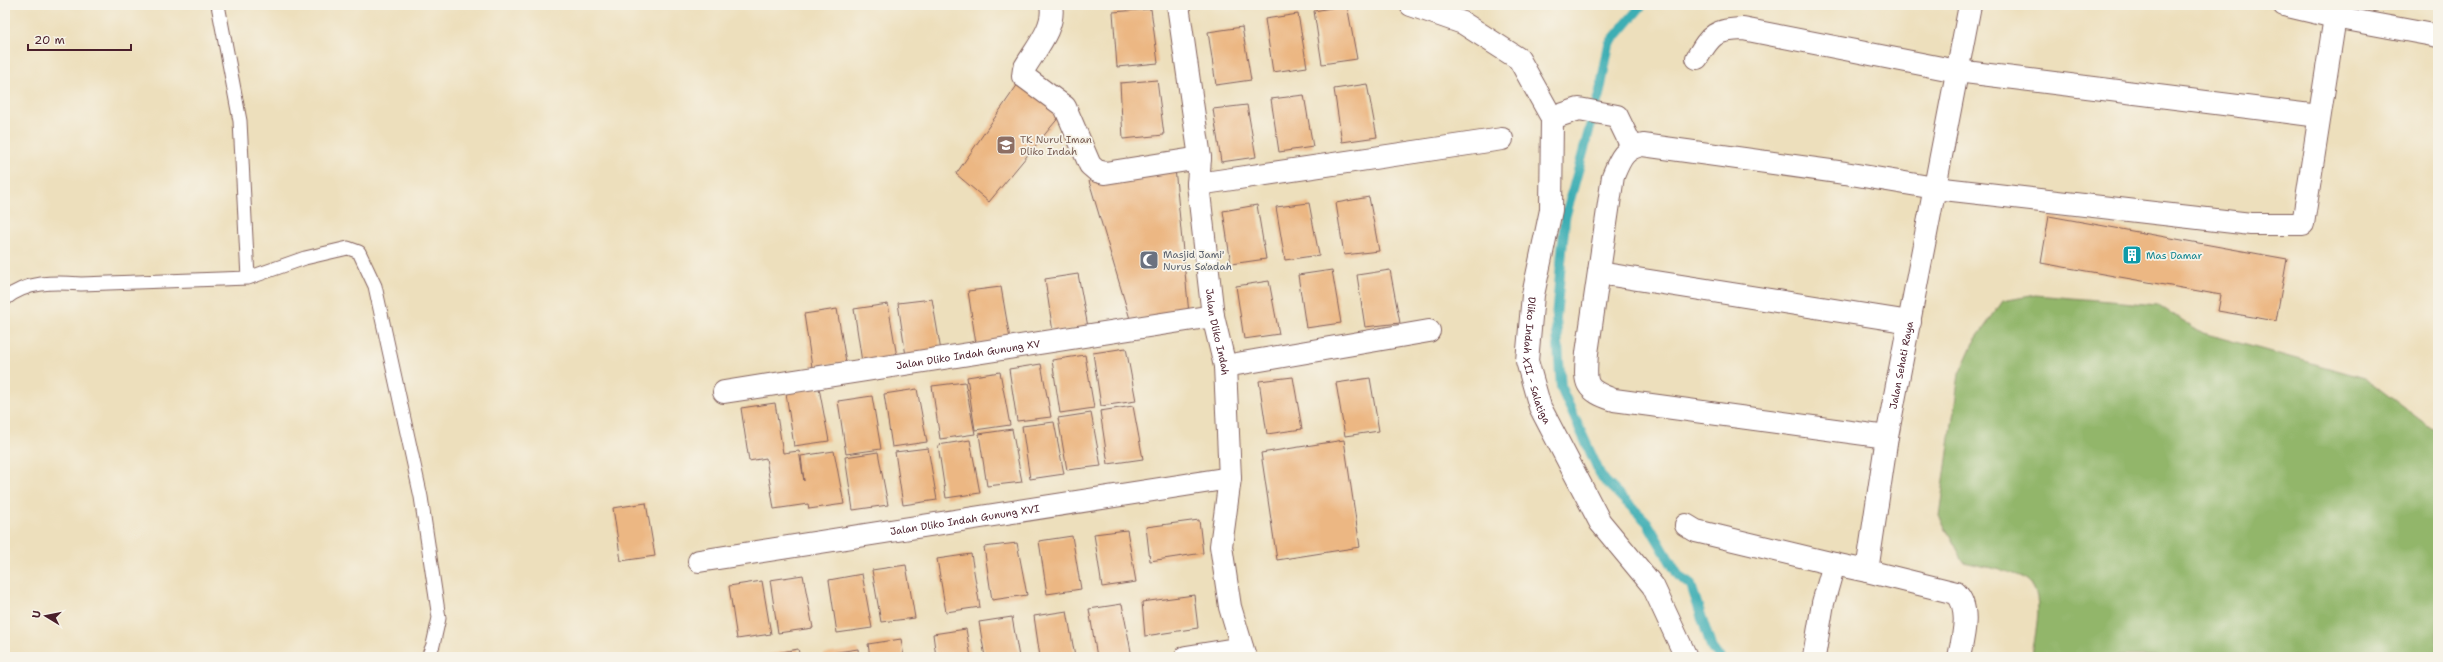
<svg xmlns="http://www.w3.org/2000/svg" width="2443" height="662" font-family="'Shantell Sans',sans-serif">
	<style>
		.forest { fill: #92b66b; stroke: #6e6a4b }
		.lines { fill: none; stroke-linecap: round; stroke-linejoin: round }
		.stream { stroke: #3daeb4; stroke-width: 10 }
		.building { fill: #ecb783 }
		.service-casing { stroke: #83625e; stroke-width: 15 }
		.minor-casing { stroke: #83625e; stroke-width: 24 }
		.service { stroke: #fff; stroke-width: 13 }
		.minor { stroke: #fff; stroke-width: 22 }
		.labels { text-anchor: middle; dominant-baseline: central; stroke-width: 3.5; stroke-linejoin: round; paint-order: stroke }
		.education-label { font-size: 10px; fill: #785e54; stroke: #f7f3e8; text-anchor: start }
		.worship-label { font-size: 10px; fill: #5b616d; stroke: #f7f3e8; text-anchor: start }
		.culture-label { font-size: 10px; fill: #0d838f; stroke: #f7f3e8; text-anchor: start }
		.street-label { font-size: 10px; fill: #4a1f2b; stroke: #f7f3e8 }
	</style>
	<rect width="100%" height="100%" fill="#f7f3e8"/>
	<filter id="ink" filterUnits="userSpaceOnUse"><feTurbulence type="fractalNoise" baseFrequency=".025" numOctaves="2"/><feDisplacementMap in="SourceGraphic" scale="8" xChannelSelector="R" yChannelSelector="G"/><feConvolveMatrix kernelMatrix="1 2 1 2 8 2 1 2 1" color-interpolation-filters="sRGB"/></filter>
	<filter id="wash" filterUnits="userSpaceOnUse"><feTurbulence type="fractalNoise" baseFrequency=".012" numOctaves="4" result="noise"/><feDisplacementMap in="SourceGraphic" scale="16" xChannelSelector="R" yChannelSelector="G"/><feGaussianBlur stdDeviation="0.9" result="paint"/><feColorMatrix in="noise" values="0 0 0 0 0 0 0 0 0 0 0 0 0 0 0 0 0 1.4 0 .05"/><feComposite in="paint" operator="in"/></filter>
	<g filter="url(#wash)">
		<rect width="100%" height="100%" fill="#eddfbc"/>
		<!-- forest -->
		<path class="forest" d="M2035 295 2158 305 2203 333 2365 378 2427 425 2438 430V657H2032C2034 635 2048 592 2024 578 2015 572 1976 565 1964 562L1939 516 1959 374 1973 343 2003 301Z"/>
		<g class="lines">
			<!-- stream -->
			<path class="stream" d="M1642 5 1609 44 1600 91 1565 218 1556 318 1561 388 1602 478 1647 522 1678 575 1691 585 1712 649 1720 657"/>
		</g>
		<g id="blocks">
			<!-- building -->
			<path class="building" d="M1347 5 1357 59 1322 64 1314 11Z
				M1151 9 1158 63 1117 67 1113 12Z
				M1298 14 1307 67 1273 72 1265 19Z
				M1242 27 1251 80 1216 85 1208 32Z
				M1157 80 1164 135 1123 139 1120 83Z
				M1020 81 1060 116 989 202 956 174Z
				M1367 84 1377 137 1342 142 1334 89Z
				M1304 95 1313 147 1279 152 1271 99Z
				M1247 105 1256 157 1221 162 1213 109Z
				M1175 168 1189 314 1130 319 1089 181Z
				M1369 197 1379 251 1344 255 1336 203Z
				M1309 203 1319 255 1285 260 1276 207Z
				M1257 205 1266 259 1231 264 1223 211Z
				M2049 216 2287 259 2276 321 2218 311 2221 295 2041 263Z
				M1332 270 1341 323 1306 328 1298 275Z
				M1390 270 1400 323 1365 327 1357 275Z
				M1078 274 1088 327 1053 332 1045 279Z
				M1269 281 1279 334 1244 339 1236 286Z
				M1001 287 1010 339 976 344 968 291Z
				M932 299 941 351 906 356 898 303Z
				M888 304 897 357 862 362 854 309Z
				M837 309 846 362 812 367 804 314Z
				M1126 348 1136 401 1101 406 1093 353Z
				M1085 355 1094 408 1060 413 1052 360Z
				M1041 364 1051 417 1017 421 1009 369Z
				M1000 372 1010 425 975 430 967 377Z
				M1293 377 1302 429 1267 434 1259 381Z
				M1370 378 1379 431 1345 436 1336 383Z
				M965 382 975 434 940 439 932 386Z
				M819 388 829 441 794 446 786 393Z
				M917 389 927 442 892 447 884 394Z
				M872 396 881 449 846 454 838 401Z
				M775 403 783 453 799 451 804 481 801 456 834 451 844 504 809 509 808 504 774 509 766 458 749 461 741 408Z
				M1133 406 1143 459 1108 464 1100 411Z
				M1091 413 1101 466 1067 470 1058 418Z
				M1054 422 1064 474 1030 479 1022 426Z
				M1012 429 1022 482 987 486 979 434Z
				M970 440 980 493 946 498 938 445Z
				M1344 440 1360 547 1277 560 1261 453Z
				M928 448 937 500 903 505 895 452Z
				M878 452 888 505 853 510 845 457Z
				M646 503 655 556 621 561 613 508Z
				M1199 520 1203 553 1150 561 1146 527Z
				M1127 530 1136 582 1102 587 1094 534Z
				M1072 536 1081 589 1047 594 1039 541Z
				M1017 543 1027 595 992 600 984 547Z
				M971 554 980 607 946 612 937 559Z
				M906 565 915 618 881 622 872 570Z
				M862 574 872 628 837 633 829 580Z
				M803 575 813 628 778 633 770 580Z
				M762 581 771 634 737 639 729 586Z
				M1194 595 1198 628 1145 636 1142 602Z
				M1122 604 1132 657H1097L1089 609Z
				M1067 611 1075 657H1040L1034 616Z
				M1012 617 1019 657H985L979 622Z
				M966 629 971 657H936L933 634Z
				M901 639 904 657H870L868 644Z
				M798 649 800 657H766V655Z
				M858 649 859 657H825L824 654Z"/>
		</g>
	</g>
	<g filter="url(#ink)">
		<use href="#blocks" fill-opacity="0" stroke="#83625e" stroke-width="1"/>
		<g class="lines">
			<!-- service casing -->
			<g class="service-casing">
				<path id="service" d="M218 5 240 121 248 278 305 258 348 248 359 252 375 286 421 497 439 618 433 645 428 657
					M5 299C26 281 55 282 81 284L248 278"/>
			</g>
			<!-- minor casing -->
			<g class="minor-casing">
				<g id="minor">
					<path d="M1051 5C1056 27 1034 51 1024 69L1023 76 1065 107 1090 165 1097 171 1105 173 1200 158"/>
					<path id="s1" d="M1178 5 1200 158 1198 184 1213 316 1225 366 1230 478 1221 546 1230 607 1245 657"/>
					<path id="s2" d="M1411 5 1463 23 1519 59 1552 118 1551 210 1533 295 1527 361 1540 407 1600 522 1653 586 1686 657"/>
					<path d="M2284 5 2335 17"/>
					<path d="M1697 58C1711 34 1715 30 1743 29L1957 71 2319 116"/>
					<path d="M1552 118 1579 109 1617 116 1632 147"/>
					<path d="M1198 184 1502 139"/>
					<path d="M1599 273 1910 322"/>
					<path d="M1225 366 1429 331"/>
					<path id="s3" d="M724 392 1213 316"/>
					<path d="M1887 437 1614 400C1583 389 1585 384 1587 353L1613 176C1620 159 1624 148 1643 145L1845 173 1935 188 2251 224H2303L2335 17 2438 36"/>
					<path d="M1686 525 1696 531 1834 564"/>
					<path id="s4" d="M699 561 1230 478"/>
					<path d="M1186 657 1242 648"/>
					<path d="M1814 657 1823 603 1834 564 1867 571"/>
					<path id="s5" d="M1959 657C1963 638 1971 608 1956 593L1867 571 1887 437 1970 5"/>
				</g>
			</g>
			<!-- service -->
			<use href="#service" class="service"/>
			<!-- minor -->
			<use href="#minor" class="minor"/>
		</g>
	</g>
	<!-- icons -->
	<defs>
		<g id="school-square" transform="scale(1)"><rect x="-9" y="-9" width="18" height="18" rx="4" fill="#8d6e63" stroke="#f7f3e8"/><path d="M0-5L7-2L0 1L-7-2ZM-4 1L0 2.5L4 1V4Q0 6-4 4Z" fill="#fff"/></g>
		<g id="building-square" transform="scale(1)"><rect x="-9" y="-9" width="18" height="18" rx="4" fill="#0f9aa8" stroke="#f7f3e8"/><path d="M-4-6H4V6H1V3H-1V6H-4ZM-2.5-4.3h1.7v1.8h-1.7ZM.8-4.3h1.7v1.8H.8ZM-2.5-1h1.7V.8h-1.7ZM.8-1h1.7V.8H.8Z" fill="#fff"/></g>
		<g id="mosque-square" transform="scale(1)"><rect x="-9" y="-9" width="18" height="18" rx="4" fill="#6b7280" stroke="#f7f3e8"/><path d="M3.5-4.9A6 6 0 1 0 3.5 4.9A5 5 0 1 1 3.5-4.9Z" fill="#fff"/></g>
	</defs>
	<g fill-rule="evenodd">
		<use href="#school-square" x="1006" y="145"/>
		<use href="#building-square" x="2132" y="255"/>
		<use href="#mosque-square" x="1149" y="260"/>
	</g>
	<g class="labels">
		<!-- education labels -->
		<g class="education-label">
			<text x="1020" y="139">TK Nurul Iman<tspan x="1020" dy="12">Dliko Indah</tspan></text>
		</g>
		<!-- worship labels -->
		<g class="worship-label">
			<text x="1163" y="254">Masjid Jami'<tspan x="1163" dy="12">Nurus Sa'adah</tspan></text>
		</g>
		<!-- culture labels -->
		<g class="culture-label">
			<text x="2146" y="255">Mas Damar</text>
		</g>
		<!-- street labels -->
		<g class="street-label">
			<text stroke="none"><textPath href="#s1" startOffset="330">Jalan Dliko Indah</textPath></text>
			<text stroke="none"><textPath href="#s3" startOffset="247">Jalan Dliko Indah Gunung XV</textPath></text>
			<text stroke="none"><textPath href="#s2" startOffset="435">Dliko Indah XII - Salatiga</textPath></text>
			<text stroke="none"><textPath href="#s5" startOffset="367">Jalan Sehati Raya</textPath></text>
			<text stroke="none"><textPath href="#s4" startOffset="269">Jalan Dliko Indah Gunung XVI</textPath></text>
		</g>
	</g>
	<!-- margin -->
	<rect width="2443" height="662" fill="none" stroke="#f7f3e8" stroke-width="20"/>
	<!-- north arrow -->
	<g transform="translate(46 616) rotate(280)" stroke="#f7f3e8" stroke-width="3" paint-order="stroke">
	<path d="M0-3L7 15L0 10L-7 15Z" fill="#4a1f2b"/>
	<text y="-6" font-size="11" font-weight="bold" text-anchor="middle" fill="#4a1f2b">U</text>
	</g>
	<!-- scale -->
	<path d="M28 44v6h103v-6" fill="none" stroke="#4a1f2b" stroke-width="2"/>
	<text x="34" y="44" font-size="12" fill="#4a1f2b" stroke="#f7f3e8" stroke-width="3" paint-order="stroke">20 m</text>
</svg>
